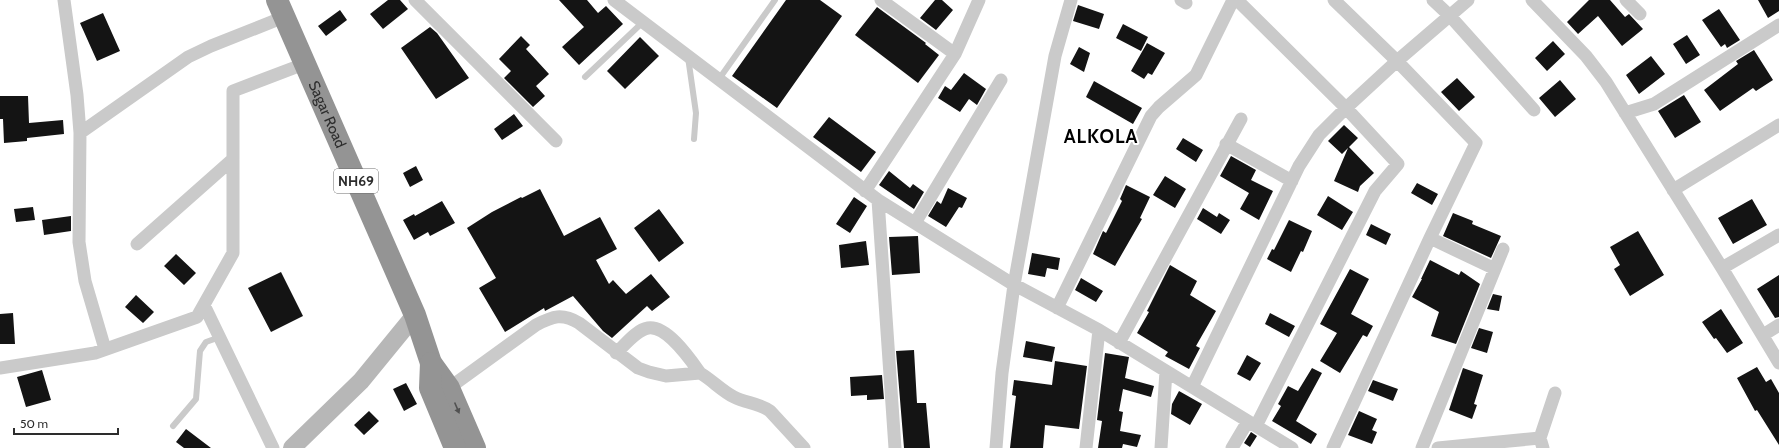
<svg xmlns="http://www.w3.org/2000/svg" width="1779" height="448" font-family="Cabin,sans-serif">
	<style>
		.building { fill: #141414 }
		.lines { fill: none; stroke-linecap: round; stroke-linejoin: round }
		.lane { stroke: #cacaca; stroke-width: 6 }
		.street { stroke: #cacaca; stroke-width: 13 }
		.secondary { stroke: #b7b7b7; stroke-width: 18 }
		.highway { stroke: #949494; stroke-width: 22 }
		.oneway { fill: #515151 }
		.labels { text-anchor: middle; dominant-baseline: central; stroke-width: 4; stroke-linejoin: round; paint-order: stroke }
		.shield { fill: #fff; stroke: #6c6c6c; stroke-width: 1 }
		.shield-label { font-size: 14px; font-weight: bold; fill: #2d2d2d }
		.street-label { font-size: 15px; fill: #2d2d2d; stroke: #fff }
		.district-label { font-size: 19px; font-weight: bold; letter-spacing: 1px; fill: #000; stroke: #fff }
	</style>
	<rect width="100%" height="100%" fill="#fff"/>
	<!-- building -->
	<path class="building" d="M388 0H400L408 9 383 29 370 14Z
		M559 0H587L598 13 606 6 623 24 579 65 562 47 584 27Z
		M786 0H820L842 16 777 108 732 76Z
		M935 0H942L953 10 936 30 920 18Z
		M1589 0H1610L1625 17 1629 14 1643 29 1622 46 1598 16 1578 34 1567 22Z
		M1758 0H1779V11L1768 18Z
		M1078 5 1104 14 1099 29 1073 21Z
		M877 7 926 43 925 44 939 55 918 83 855 35Z
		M1719 9 1740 40 1727 48 1725 44 1721 47 1702 20Z
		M340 10 347 20 326 36 318 26Z
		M103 13 120 51 97 61 80 23Z
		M1123 24 1148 37 1141 51 1116 38Z
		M430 27 437 33 469 78 436 99 401 48Z
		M1687 35 1700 55 1686 64 1673 44Z
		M521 36 530 45 526 49 549 74 536 86 545 96 533 107 504 78 511 71 499 59Z
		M640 37 659 56 625 89 607 71Z
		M1553 41 1565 54 1547 71 1535 58Z
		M1147 43 1165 53 1152 75 1148 73 1144 79 1131 71Z
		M1079 47 1090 53 1084 72 1070 64Z
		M1754 50 1773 80 1756 91 1753 88 1720 111 1704 90 1738 64 1736 61Z
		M1651 56 1665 74 1639 94 1626 75Z
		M964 73 986 89 977 105 969 99 960 112 938 98 945 86 951 90Z
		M1457 78 1475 97 1459 111 1441 92Z
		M1560 80 1576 99 1555 117 1539 98Z
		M1094 81 1142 108 1133 124 1086 97Z
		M1684 95 1701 122 1675 138 1658 111Z
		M0 96H28L29 123 63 120 64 134 27 138V141L4 143 3 119H0Z
		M514 114 523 126 502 140 494 129Z
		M829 117 876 152 861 172 813 137Z
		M1344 125 1358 138 1349 147 1374 173 1360 186 1358 192 1334 181 1348 148 1342 154 1328 141Z
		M1183 138 1203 150 1196 162 1176 149Z
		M1231 156 1256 170 1251 180 1273 191 1259 220 1240 209 1249 193 1220 176Z
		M416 166 423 180 410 187 403 173Z
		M889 171 910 188 913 184 924 192 914 209 879 185Z
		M1165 176 1186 189 1175 208 1153 195Z
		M1417 183 1438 194 1432 205 1411 193Z
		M1126 185 1150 197 1140 218 1142 219 1115 266 1093 254 1103 231 1106 233 1122 201 1120 199Z
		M948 188 967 198 962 208 959 207 946 227 928 216 937 201 941 204Z
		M540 189 564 236 600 217 617 249 596 260 609 284 613 280 626 294 651 274 670 297 652 311 647 306 612 338 603 331 573 296 545 311 544 308 505 332 479 288 496 278 467 228 492 212 521 197 522 198Z
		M1328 196 1353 212 1342 230 1317 215Z
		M854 197 867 206 850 233 836 224Z
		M1752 199 1767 225 1733 244 1718 218Z
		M442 201 455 223 430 236 428 232 414 240 403 220 414 214 415 216Z
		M33 207 35 220 16 222 14 209Z
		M1203 208 1217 217 1219 213 1230 220 1221 234 1197 219Z
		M659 209 684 243 659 262 634 228Z
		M1453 213 1473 221 1472 224 1501 236 1491 258 1443 236Z
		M71 216V231L44 235 42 220Z
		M1289 220 1312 231 1303 252 1301 251 1291 272 1267 259 1272 249 1274 250Z
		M1371 224 1391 234 1386 245 1366 235Z
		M1638 231 1664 275 1630 296 1614 269 1620 265 1610 247Z
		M918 236 920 273 892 275 889 237Z
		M866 241 869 265 841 268 839 245Z
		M1032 253 1060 258 1058 270 1047 268 1045 277 1028 274Z
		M176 254 196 273 184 285 164 266Z
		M1430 260 1459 275 1461 271 1480 284 1456 344 1431 336 1439 312 1412 297 1422 279H1421Z
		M1170 265 1197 281 1190 295 1216 311 1196 346 1200 348 1189 369 1165 356 1168 352 1137 333 1149 312 1147 311Z
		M1350 269 1369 279 1351 314 1373 326 1367 337 1363 335 1340 373 1320 361 1337 333 1320 324Z
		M281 272 303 316 271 332 248 288Z
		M1779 275V317L1775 318 1757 289Z
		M1081 278 1103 291 1096 302 1075 290Z
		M1493 294 1502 296 1499 311 1487 309Z
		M136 295 154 312 143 323 125 307Z
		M1721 309 1743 343 1727 353 1716 338 1714 339 1702 322Z
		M13 313 15 344H0V314Z
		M1270 313 1295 326 1289 337 1265 324Z
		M1479 328 1493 332 1487 353 1471 348Z
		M1026 341 1055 347 1052 362 1023 357Z
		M914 350 917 403H926L930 448H904L896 351Z
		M1105 353 1129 357 1125 378 1154 386 1151 397 1123 389 1119 411 1123 412 1120 431 1141 435 1137 447 1123 444 1122 448H1098L1102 421 1097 420Z
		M1247 355 1261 363 1250 381 1237 374Z
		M1055 361 1087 366 1079 429 1045 425 1043 448H1010L1016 396 1012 395 1014 380 1052 385Z
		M1757 367 1766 382 1771 379 1779 393V445L1757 410 1755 411 1737 378Z
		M1312 368 1322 373 1296 421 1317 434 1311 444 1272 421 1281 406 1278 404 1288 386 1298 391Z
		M1463 368 1483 375 1474 404 1477 405 1472 419 1449 410Z
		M42 370 51 400 26 407 17 377Z
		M882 375 884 399 867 400V395L851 396 850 377Z
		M1373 380 1398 389 1393 401 1368 391Z
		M406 383 417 404 404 411 393 389Z
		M1179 391 1202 404 1190 425 1171 414 1172 404Z
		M369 411 379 421 364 435 354 425Z
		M1359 411 1377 419 1372 430 1377 432 1372 444 1348 435Z
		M186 429 211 448H184L176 442Z
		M1251 432 1257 436 1250 447 1244 443Z"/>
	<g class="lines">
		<!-- lane -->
		<path class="lane" d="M688 57 696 113 694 139
			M585 77 643 22
			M719 79 775 0
			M173 426 196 399 200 351 206 342 220 337"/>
		<!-- street -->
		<path class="street" d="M64 0 77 95 80 133 79 242 85 281 105 349
			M415 0 556 141
			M614 0 878 200 1011 283 1099 330 1292 448
			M881 0 955 54
			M1181 0 1186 3
			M1237 0 1346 108 1398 164 1375 191 1256 426
			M1433 0 1450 16 1534 110
			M1532 0 1586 56 1606 82 1722 268 1779 363
			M1626 0 1640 14
			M1625 113 1654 104 1779 25
			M80 133 188 57 211 46 284 17
			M1226 144 1292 181
			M1673 190 1779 125
			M865 191 955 54 979 0
			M878 200 895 448
			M915 223 1001 80
			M1430 238 1493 268
			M137 244 233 159
			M1722 268 1779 235
			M204 305 273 448
			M1057 308 1151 116 1159 107 1196 75 1233 0
			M1763 335 1779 325
			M1119 343 1241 119
			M616 353C625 345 636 330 648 328 667 325 690 359 700 373
			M0 368 95 353 197 317 233 253V91L304 64
			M1192 387 1299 166 1319 135 1346 108 1397 61 1468 0
			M449 388 536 325C553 316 562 313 579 323L638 368 649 372 666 376 700 373C712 380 722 391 734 397 746 403 759 403 770 411L804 448
			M996 448 1002 373 1014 285 1055 56 1071 0
			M1086 448 1099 330
			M1161 448 1166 371
			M1232 448 1248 421
			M1333 448 1430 238 1476 143 1397 61 1334 0
			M1422 448 1503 249
			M1438 448 1540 438
			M1543 448 1540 438 1555 393"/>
		<!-- secondary -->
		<path class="secondary" d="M292 448 361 381 415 315"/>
		<!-- highway -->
		<g class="highway">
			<path id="s1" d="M277 0 415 315 431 363 449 388 475 448"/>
			<path d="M431 363 430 388 455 448"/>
		</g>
	</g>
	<!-- one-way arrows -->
	<defs><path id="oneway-solid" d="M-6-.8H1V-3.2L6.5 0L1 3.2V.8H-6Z"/></defs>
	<use class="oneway" href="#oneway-solid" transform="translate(457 408) rotate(67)"/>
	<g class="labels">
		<!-- shield labels -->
		<rect class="shield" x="334" y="169" width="44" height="24" rx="3"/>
		<g class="shield-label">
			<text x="356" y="181">NH69</text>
		</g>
		<!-- street labels -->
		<g class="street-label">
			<text stroke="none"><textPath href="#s1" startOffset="125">Sagar Road</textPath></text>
		</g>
		<!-- district labels -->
		<g class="district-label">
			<text x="1101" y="136">ALKOLA</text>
		</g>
	</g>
	<!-- scale -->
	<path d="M14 428v6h104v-6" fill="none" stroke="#2d2d2d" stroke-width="2"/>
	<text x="20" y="428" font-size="12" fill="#2d2d2d" stroke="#ffffff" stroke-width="3" paint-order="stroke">50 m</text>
</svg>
